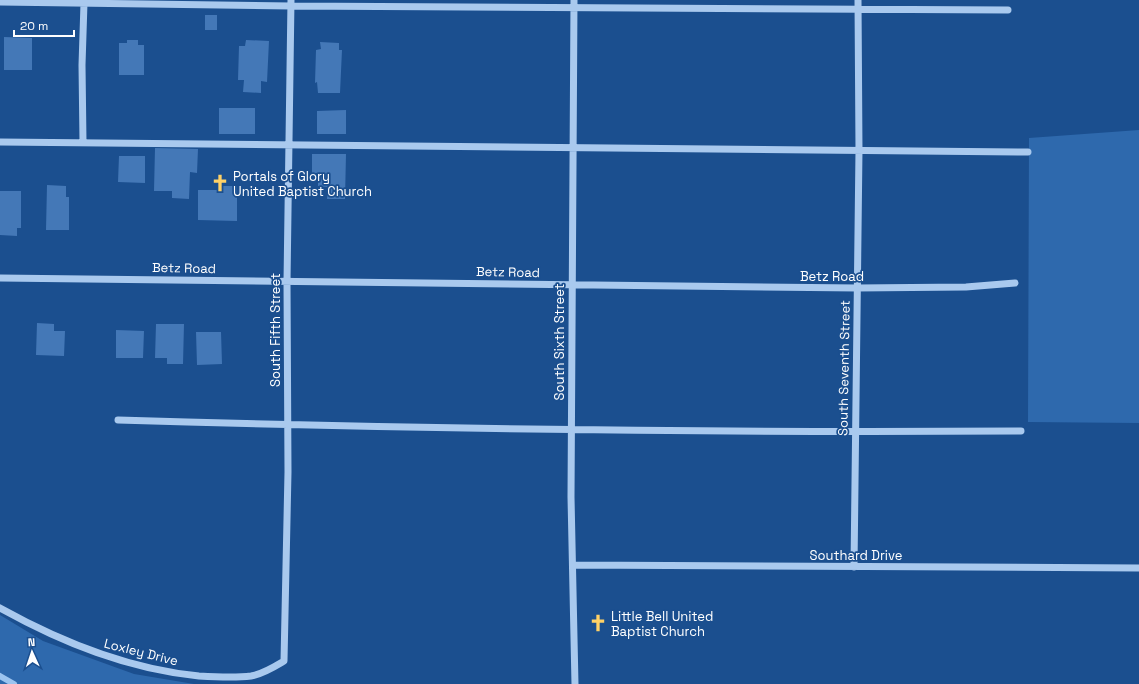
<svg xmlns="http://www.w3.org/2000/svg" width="1139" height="684" font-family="'Space Grotesk',sans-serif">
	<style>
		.green { fill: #2e69ad }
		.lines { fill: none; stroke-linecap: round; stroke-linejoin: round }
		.stream { stroke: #9cc4f0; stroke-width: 6 }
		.building { fill: #4478b7 }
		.minor { stroke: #a9c9ee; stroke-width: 7 }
		.labels { text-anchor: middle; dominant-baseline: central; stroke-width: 3.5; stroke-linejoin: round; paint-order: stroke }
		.poi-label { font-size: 13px; fill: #fff; stroke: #1b4f8f; text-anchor: start }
		.street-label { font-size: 13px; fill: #fff; stroke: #1b4f8f }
	</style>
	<rect width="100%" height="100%" fill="#1b4f8f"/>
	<!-- green -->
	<path class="green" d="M1139 130V423L1028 422 1029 138Z
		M0 615 43 641 134 674 194 684H0Z"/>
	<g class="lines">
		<!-- stream -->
		<path class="stream" d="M0 676 14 684"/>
	</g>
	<!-- building -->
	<path class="building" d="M205 15H217V30H205Z
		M4 37 32 38V70H4Z
		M127 40H138V45H144V75H119V43H127Z
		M246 40 269 41 267 82 261 81V93L243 92 244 80H238L239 46H245Z
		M320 42 339 43V50H342L340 93H318L317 82 315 83 316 50 321 49Z
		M219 108H255V134H219Z
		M346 110V134H317V111Z
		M155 148 198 149 197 173 190 172 189 199 172 198V191H154Z
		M312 154H346L345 199H327L328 187 318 186V173H312Z
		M119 156H145V183L118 182Z
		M47 185 66 186V197H69V230H46Z
		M222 186H237V221L198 220V190H221Z
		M0 191H21V228H17V236L0 235Z
		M37 323 54 324V331H65L64 356 36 355Z
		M156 324H184L183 364H167V358H155Z
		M116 330 144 331 143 358H116Z
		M196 332H221L222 364 197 365Z"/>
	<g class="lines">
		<!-- minor -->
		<path class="minor" d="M574 0 571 497 575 684
			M0 2 291 6 1008 10
			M0 142 1028 152
			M83 142 82 65 84 3
			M0 278 857 288 966 287 1015 283
			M118 420C418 429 720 433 1021 431
			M573 565 1139 568
			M854 567 859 150 858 0
			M0 608C63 643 128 669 199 676 216 677 235 678 251 676 263 674 274 667 284 661L288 472 287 282 291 0"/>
	</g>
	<!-- icons -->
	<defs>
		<g id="church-bare" transform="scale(1.38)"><path d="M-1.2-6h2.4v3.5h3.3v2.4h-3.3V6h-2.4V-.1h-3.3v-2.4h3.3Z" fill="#ffd166" stroke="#1b4f8f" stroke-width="2.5" paint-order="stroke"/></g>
	</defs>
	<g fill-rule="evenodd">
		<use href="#church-bare" x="220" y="183"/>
		<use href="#church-bare" x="598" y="623"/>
	</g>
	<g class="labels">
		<!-- poi labels -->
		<g class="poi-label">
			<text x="233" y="176">Portals of Glory<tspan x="233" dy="15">United Baptist Church</tspan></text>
			<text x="611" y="616">Little Bell United<tspan x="611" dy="15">Baptist Church</tspan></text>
		</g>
		<!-- street labels -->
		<g class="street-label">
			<text transform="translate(184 268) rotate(1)">Betz Road</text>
			<text transform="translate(508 272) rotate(1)">Betz Road</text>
			<text x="832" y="276">Betz Road</text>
			<text transform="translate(275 330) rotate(-90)">South Fifth Street</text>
			<text transform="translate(559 342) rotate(-90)">South Sixth Street</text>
			<text transform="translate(844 368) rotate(-89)">South Seventh Street</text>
			<text x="856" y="555">Southard Drive</text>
			<text transform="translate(141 652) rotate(14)">Loxley Drive</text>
		</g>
	</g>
	<!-- north arrow -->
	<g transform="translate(32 652) rotate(357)" stroke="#1b4f8f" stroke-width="3" paint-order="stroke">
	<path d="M0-3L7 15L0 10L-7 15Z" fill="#ffffff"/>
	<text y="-6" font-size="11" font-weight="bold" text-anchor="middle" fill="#ffffff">N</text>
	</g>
	<!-- scale -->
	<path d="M14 30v6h60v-6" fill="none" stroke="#ffffff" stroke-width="2"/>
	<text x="20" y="30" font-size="12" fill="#ffffff" stroke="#1b4f8f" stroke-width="3" paint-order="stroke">20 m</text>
</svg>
